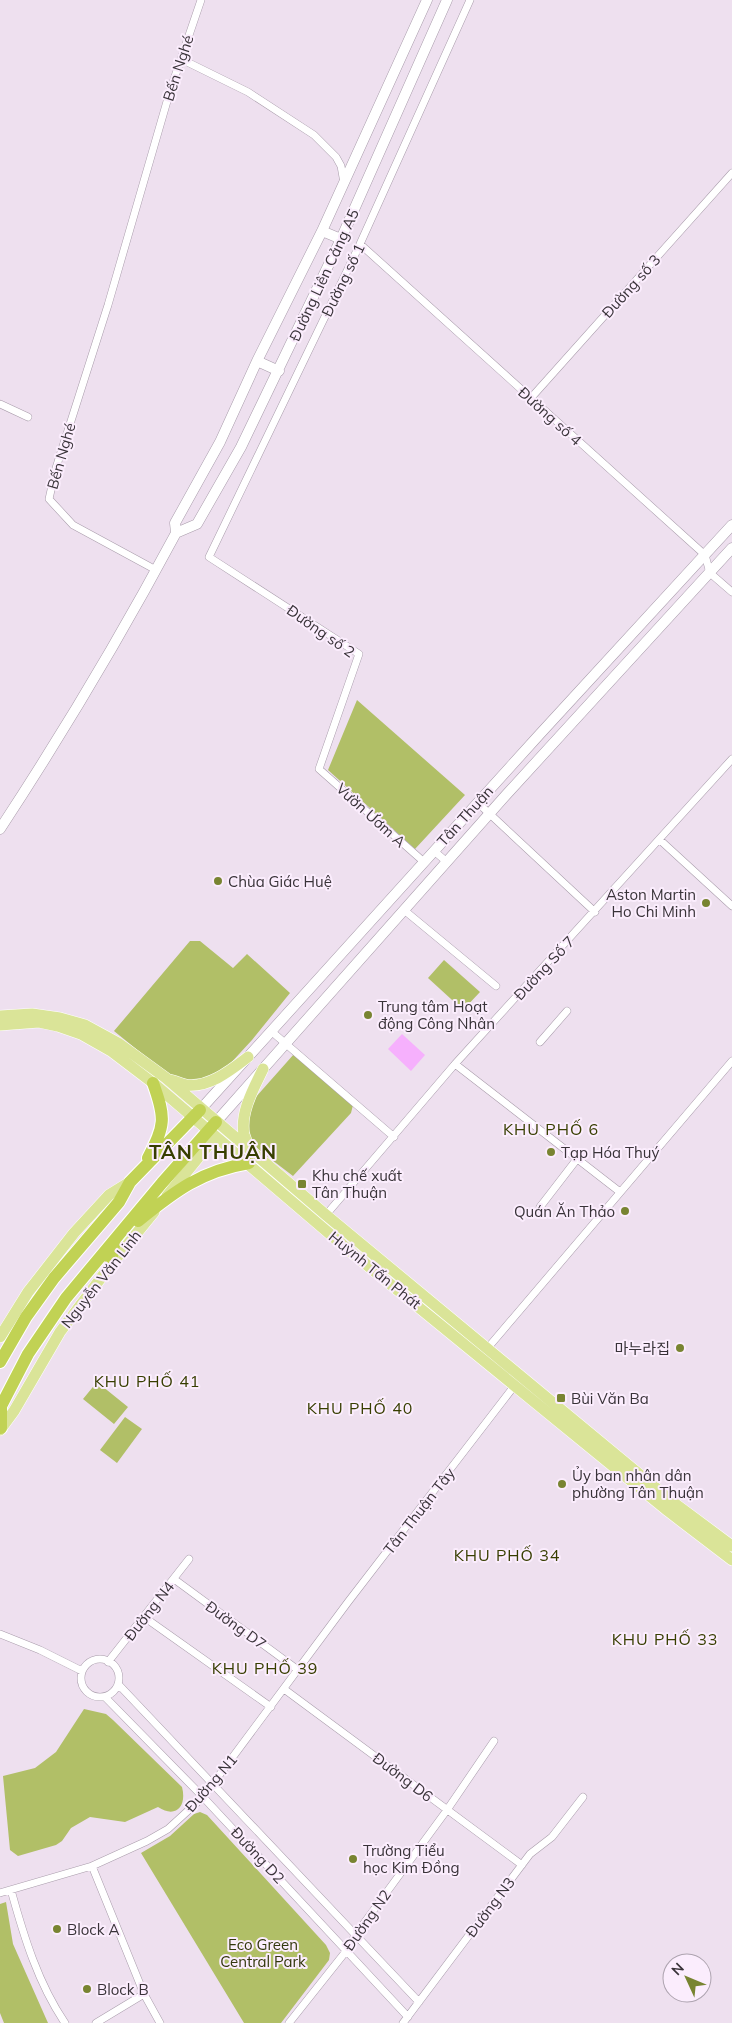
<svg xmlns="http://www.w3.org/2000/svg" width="732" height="2023" font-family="Mulish,'Noto Sans KR',sans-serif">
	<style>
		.green { fill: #b1bf67 }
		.water { fill: #f6b0fd }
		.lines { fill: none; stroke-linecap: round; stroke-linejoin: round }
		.street-casing { stroke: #a99cab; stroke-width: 8 }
		.secondary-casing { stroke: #a99cab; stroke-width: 11 }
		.primary-casing { stroke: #fff; stroke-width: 12 }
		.highway-casing { stroke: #fff; stroke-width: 14 }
		.street { stroke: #fff; stroke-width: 7 }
		.secondary { stroke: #fff; stroke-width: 10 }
		.primary { stroke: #dae498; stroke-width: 11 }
		.highway { stroke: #c1d254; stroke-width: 12 }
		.poi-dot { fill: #788431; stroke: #fbedfd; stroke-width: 2 }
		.labels { text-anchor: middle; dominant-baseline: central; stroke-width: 4; stroke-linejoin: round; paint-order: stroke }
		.street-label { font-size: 15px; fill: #393339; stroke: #fbedfd }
		.poi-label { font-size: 15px; fill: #393339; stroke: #fbedfd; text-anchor: start }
		.park-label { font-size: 15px; fill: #33380d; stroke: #fbedfd }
		.neighbourhood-label { font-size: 16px; letter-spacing: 1px; fill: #373e00; stroke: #fbedfd }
		.district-label { font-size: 20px; font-weight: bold; letter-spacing: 1px; fill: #373e00; stroke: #fbedfd }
	</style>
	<rect width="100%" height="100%" fill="#eee0ef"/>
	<!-- green -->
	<path class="green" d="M357 700 465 795 415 849 328 770Z
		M190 941H200L233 968 247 954 290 993 252 1040 228 1066 210 1076 193 1081 167 1074 114 1031Z
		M444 960 480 992 463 1010 428 978Z
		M294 1054 353 1105 351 1113 293 1176 251 1144 246 1118 255 1098Z
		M97 1382 128 1407 114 1424 83 1399Z
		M125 1417 142 1429 117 1463 100 1450Z
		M84 1709 106 1714 113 1720 182 1787C187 1806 176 1819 158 1807L125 1822 90 1817 71 1828 62 1841 56 1845 18 1856 10 1850 3 1776 35 1768 56 1752Z
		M200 1812 207 1815 326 1945 330 1953 329 1960 281 2023H244L141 1853 170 1836 194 1814Z
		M6 1902 13 1944 48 2023H4L0 2013V1904Z"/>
	<!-- water -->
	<path class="water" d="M402 1034 425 1055 411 1071 388 1049Z"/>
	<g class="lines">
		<!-- street casing -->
		<g class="street-casing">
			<path id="street" d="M181 59 248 92 314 135 336 157 341 166 344 183
				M360 244 705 555 710 573 732 592
				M530 399 732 173
				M0 404 28 417
				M156 570 73 525 49 499 56 468 108 305 170 91 201 0
				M478 803 595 912
				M660 840 732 906
				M434 851 447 862
				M424 862 319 769 359 654 209 557 360 244 470 0
				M404 910 496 986
				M271 1031 394 1137
				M540 1042 567 1011
				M455 1064 620 1192
				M540 1207 577 1159
				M325 1216 455 1064 732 759
				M480 1357 732 1061
				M174 1579 298 1670
				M144 1617 271 1707
				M0 1634 40 1650 82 1671
				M81 1678a19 19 0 1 1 38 0a19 19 0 1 1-38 0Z
				M108 1662 189 1559
				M118 1684 419 2002
				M284 1689 522 1865
				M105 1697 203 1797 408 2017
				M92 1866 144 1994 160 2023
				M11 1890C24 1937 38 1983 65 2023
				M0 1893 92 1866 147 1841 168 1829 203 1797 348 1602 515 1385
				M96 2023 144 1994
				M289 2023 347 1950 356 1934 447 1810 494 1741
				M403 2023 530 1854 552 1837 583 1797"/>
		</g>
		<!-- secondary casing -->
		<g class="secondary-casing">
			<path id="secondary" d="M322 231 341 239
				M257 361 279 371
				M176 533 197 524 241 447 341 239 447 0
				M0 829C63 733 122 634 176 533L175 523 220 442 257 361 322 231 427 0
				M200 1110 539 735 732 525
				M216 1122 506 795 732 548"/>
		</g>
		<!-- primary casing -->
		<g class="primary-casing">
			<path id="primary" d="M0 1016 32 1014 60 1018 85 1025 118 1043 166 1078 326 1215 674 1503 732 1546
				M0 1025 39 1022 58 1026 81 1034 111 1051 153 1083 351 1252 668 1511 732 1560
				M170 1080C175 1081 181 1084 186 1085 209 1088 231 1070 248 1057
				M249 1149C248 1144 245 1138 244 1134 240 1112 254 1088 263 1069
				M167 1196 215 1137
				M0 1337 28 1292 74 1233 109 1195 130 1182
				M0 1430 14 1411 60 1332 110 1266 154 1212"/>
		</g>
		<!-- highway casing -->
		<g class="highway-casing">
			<path id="highway" d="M148 1158C165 1125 166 1119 153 1083
				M138 1221C175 1191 201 1171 249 1163
				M110 1266 115 1240
				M0 1362 26 1317 54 1278 119 1202 130 1182 200 1110
				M0 1408 28 1354 66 1298 162 1183 216 1122
				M1 1428V1406"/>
		</g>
		<!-- street -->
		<use href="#street" class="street"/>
		<!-- secondary -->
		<use href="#secondary" class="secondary"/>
		<!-- primary -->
		<use href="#primary" class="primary"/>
		<!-- highway -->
		<use href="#highway" class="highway"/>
	</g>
	<!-- markers -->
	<g class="poi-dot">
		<circle cx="218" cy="881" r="5"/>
		<circle cx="706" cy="903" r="5"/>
		<circle cx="368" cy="1015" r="5"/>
		<circle cx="551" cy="1152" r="5"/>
		<rect x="297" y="1179" width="10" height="10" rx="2.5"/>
		<circle cx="625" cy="1211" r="5"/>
		<circle cx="680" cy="1348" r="5"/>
		<rect x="556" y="1393" width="10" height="10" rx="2.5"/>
		<circle cx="562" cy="1484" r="5"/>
		<circle cx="353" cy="1859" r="5"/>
		<circle cx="57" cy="1929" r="5"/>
		<circle cx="87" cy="1989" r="5"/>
	</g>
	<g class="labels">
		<!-- street labels -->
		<g class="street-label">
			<text transform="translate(178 68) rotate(-72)">Bến Nghé</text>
			<text transform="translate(324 275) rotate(-65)">Đường Liên Cảng A5</text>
			<text transform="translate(343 280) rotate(-64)">Đường số 1</text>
			<text transform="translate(631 286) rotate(-48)">Đường số 3</text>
			<text transform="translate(550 416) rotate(42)">Đường số 4</text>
			<text transform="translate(61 456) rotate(-74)">Bến Nghé</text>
			<text transform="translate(321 631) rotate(35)">Đường số 2</text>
			<text transform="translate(371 815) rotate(42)">Vườn Ươm A</text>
			<text transform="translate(465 816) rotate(-48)">Tân Thuận</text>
			<text transform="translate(544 968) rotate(-47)">Đường Số 7</text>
			<text transform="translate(375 1270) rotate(39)">Huỳnh Tấn Phát</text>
			<text transform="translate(101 1279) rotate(-52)">Nguyễn Văn Linh</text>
			<text transform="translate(419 1511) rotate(-52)">Tân Thuận Tây</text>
			<text transform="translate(149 1611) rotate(-52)">Đường N4</text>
			<text transform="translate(236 1625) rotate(36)">Đường D7</text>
			<text transform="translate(403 1777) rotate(37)">Đường D6</text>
			<text transform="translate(211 1783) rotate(-49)">Đường N1</text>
			<text transform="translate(258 1855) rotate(47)">Đường D2</text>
			<text transform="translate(490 1907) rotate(-53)">Đường N3</text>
			<text transform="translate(367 1920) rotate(-55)">Đường N2</text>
		</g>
		<!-- poi labels -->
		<g class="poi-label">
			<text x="228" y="881">Chùa Giác Huệ</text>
			<text x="696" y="894" text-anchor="end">Aston Martin<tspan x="696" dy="17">Ho Chi Minh</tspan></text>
			<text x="378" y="1006">Trung tâm Hoạt<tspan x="378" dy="17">động Công Nhân</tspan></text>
			<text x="561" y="1152">Tạp Hóa Thuý</text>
			<text x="312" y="1175">Khu chế xuất<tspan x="312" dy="17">Tân Thuận</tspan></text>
			<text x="615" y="1211" text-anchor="end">Quán Ăn Thảo</text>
			<text x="670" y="1348" text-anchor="end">마누라집</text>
			<text x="571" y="1398">Bùi Văn Ba</text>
			<text x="572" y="1475">Ủy ban nhân dân<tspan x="572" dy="17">phường Tân Thuận</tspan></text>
			<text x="363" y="1850">Trường Tiểu<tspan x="363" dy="17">học Kim Đồng</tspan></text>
			<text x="67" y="1929">Block A</text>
			<text x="97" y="1989">Block B</text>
		</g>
		<!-- park labels -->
		<g class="park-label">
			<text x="263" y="1944">Eco Green<tspan x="263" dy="17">Central Park</tspan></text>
		</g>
		<!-- neighbourhood labels -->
		<g class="neighbourhood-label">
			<text x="551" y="1129">KHU PHỐ 6</text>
			<text x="147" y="1381">KHU PHỐ 41</text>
			<text x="360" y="1408">KHU PHỐ 40</text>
			<text x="507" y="1555">KHU PHỐ 34</text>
			<text x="665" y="1639">KHU PHỐ 33</text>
			<text x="265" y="1668">KHU PHỐ 39</text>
		</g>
		<!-- district labels -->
		<g class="district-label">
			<text x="213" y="1151">TÂN THUẬN</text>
		</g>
	</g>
	<!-- north arrow -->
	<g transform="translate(687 1978) rotate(314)"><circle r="24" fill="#fbedfd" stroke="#ada3af"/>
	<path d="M0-4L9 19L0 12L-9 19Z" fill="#788431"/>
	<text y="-8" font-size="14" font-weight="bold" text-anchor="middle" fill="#393339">N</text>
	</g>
</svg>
